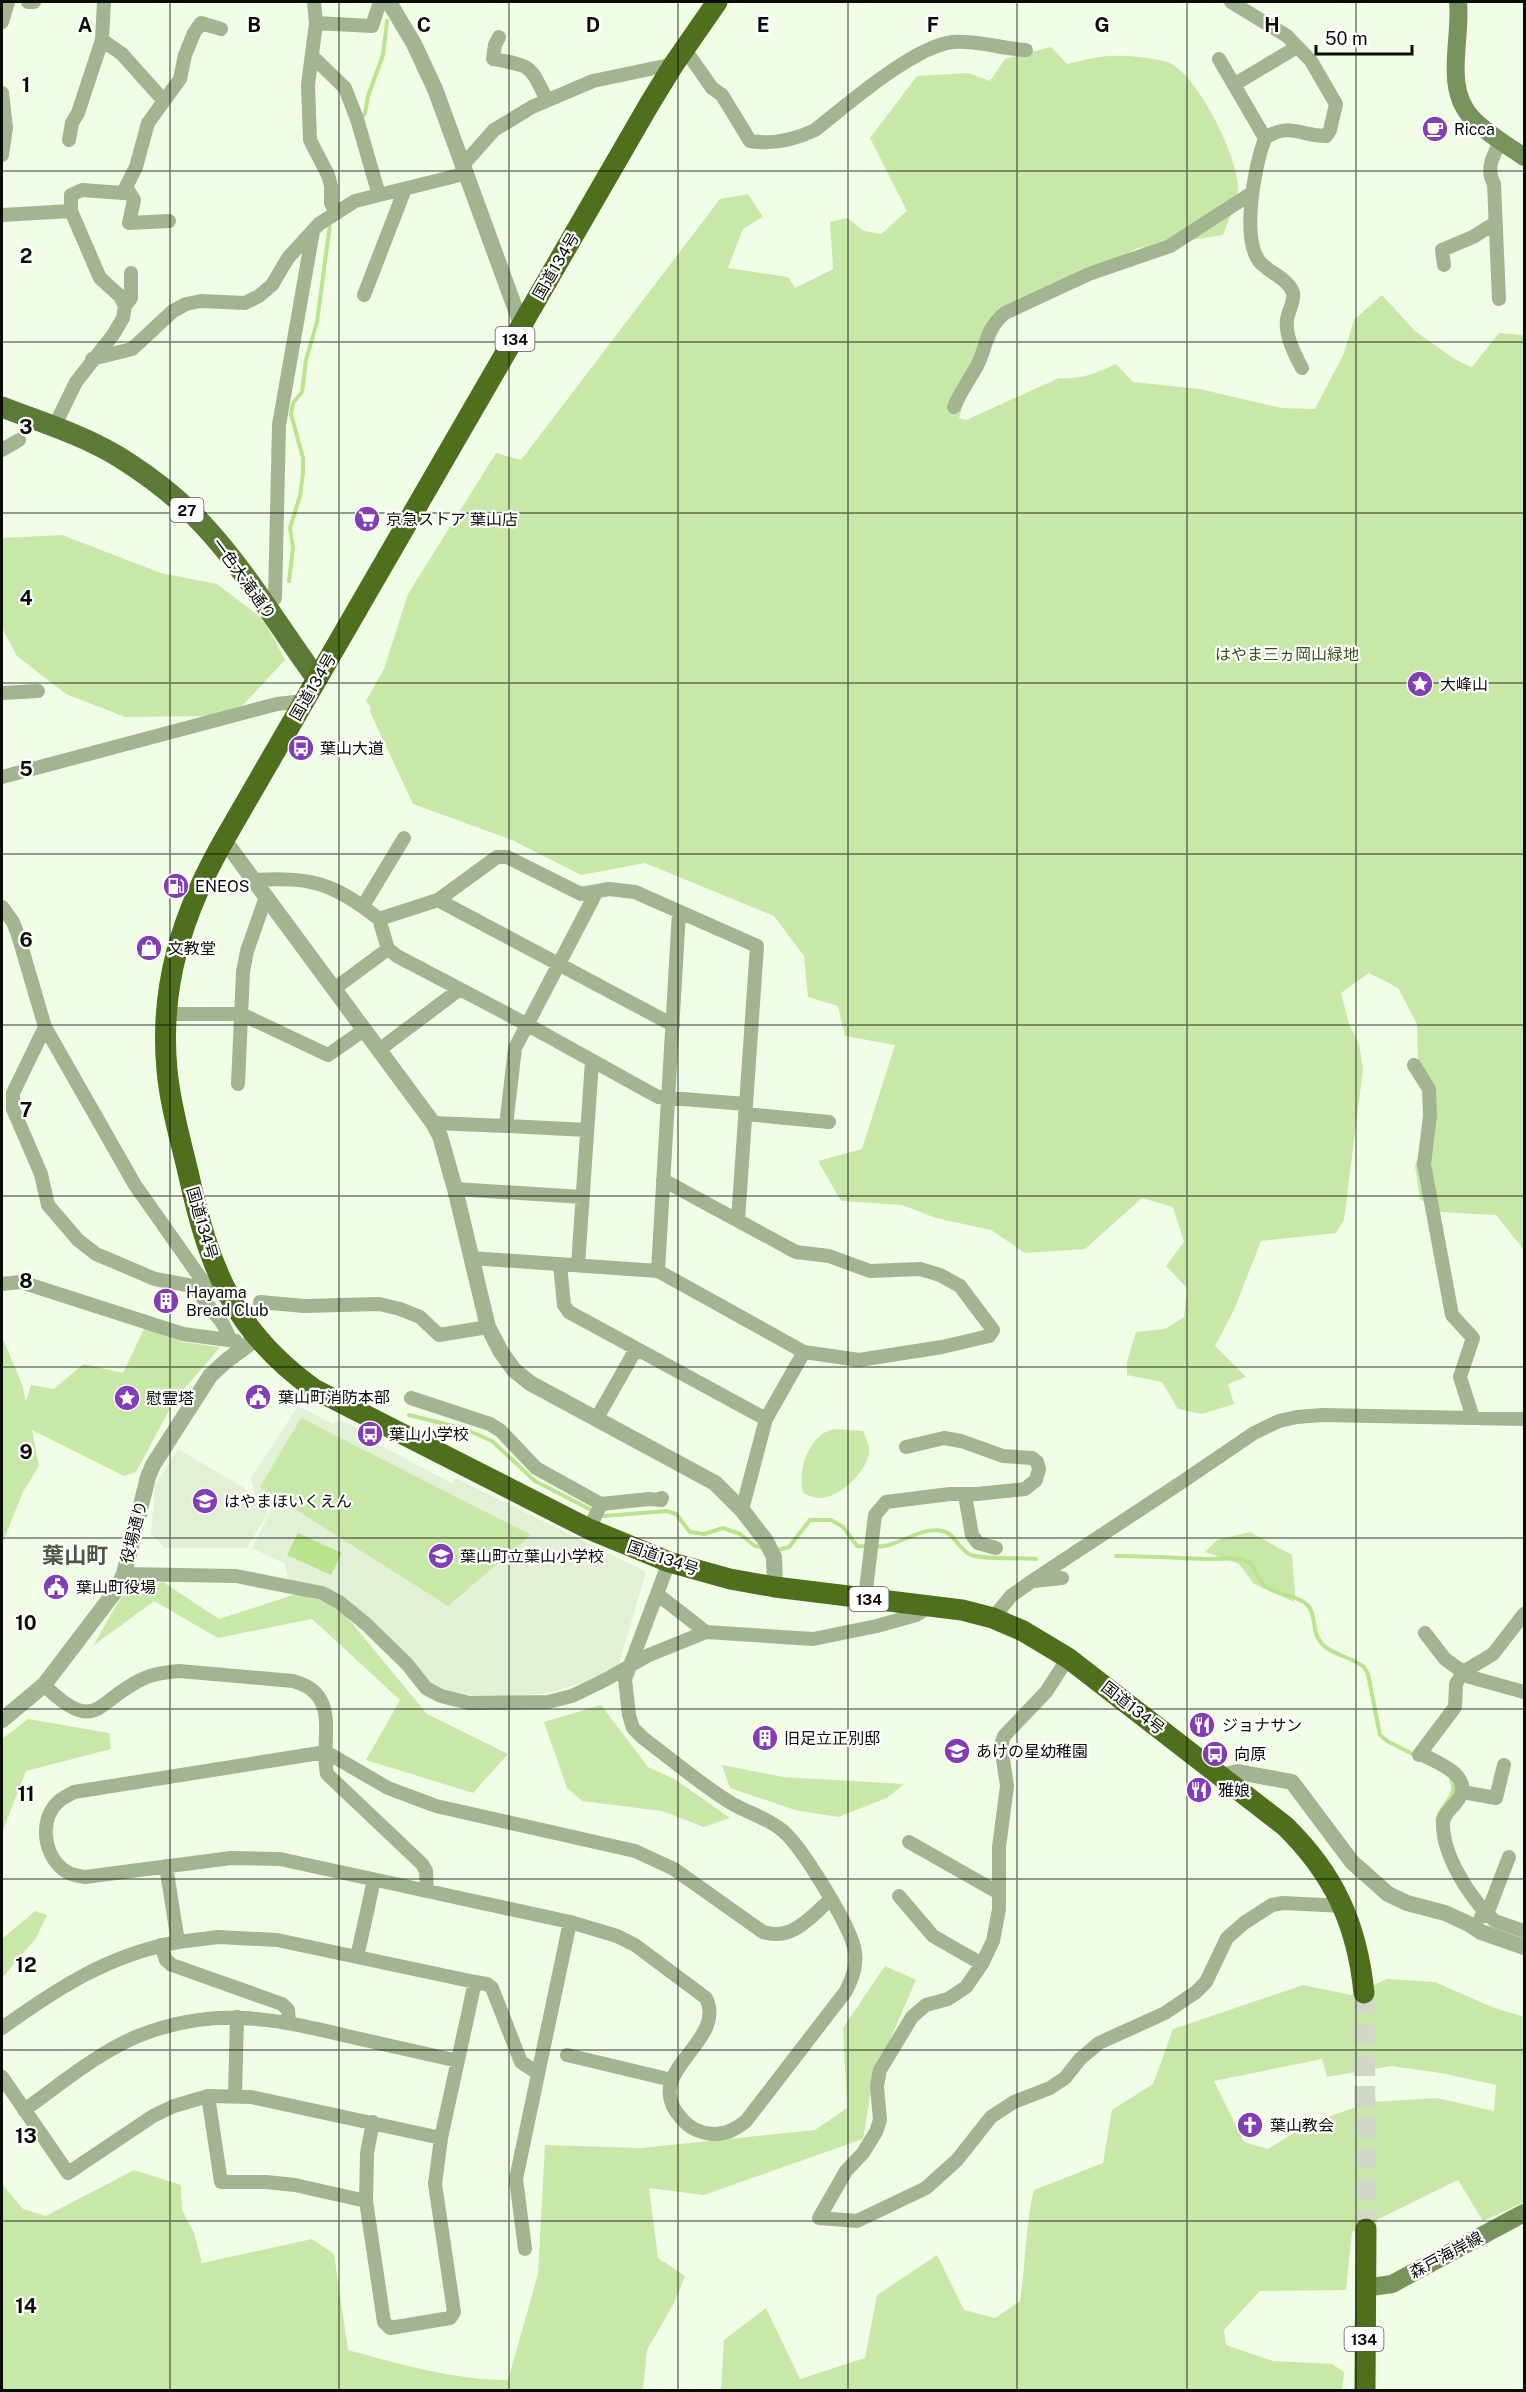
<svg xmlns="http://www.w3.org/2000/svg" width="1526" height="2392" font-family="'Public Sans','Noto Sans JP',sans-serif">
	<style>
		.built { fill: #e3f0d5 }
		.green { fill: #c8e8a8; fill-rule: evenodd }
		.water { fill: #b9e38d }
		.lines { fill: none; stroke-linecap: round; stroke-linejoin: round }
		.stream { stroke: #b9e38d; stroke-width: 4 }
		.trunk-tunnel { stroke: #cfd9c6; stroke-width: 21; stroke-dasharray: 21 10; stroke-linecap: butt }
		.minor { stroke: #a2b490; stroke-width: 14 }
		.tertiary { stroke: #a2b490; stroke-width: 16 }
		.secondary { stroke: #78925c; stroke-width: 18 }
		.primary { stroke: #5a7a35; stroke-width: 21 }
		.trunk { stroke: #4e6f1c; stroke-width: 21 }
		.grid { fill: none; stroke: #0a0d07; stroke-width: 1.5; stroke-opacity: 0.55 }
		.labels { text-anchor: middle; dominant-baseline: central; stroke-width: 4.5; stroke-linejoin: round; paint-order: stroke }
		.shield { fill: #fff; stroke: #545651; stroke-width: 1.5 }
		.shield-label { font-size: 15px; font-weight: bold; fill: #0a0d07 }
		.poi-label { font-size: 16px; fill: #0a0d07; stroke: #fff; text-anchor: start }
		.street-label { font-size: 16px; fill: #0a0d07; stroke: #fff }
		.park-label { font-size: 16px; fill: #375014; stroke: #fff }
		.district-label { font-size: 22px; font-weight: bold; fill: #4f5847; stroke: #fff }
		.grid-label { font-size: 20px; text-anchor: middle; font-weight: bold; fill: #0a0d07; stroke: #fff; stroke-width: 4.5; stroke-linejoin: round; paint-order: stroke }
	</style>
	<rect width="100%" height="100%" fill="#f2fde8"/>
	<!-- built -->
	<path class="built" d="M298 1406 333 1424 340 1420 365 1431 381 1446 452 1483 456 1478 646 1572 619 1663 612 1671 588 1681 545 1694 484 1697 445 1693 432 1687 343 1601 289 1583 285 1564 252 1548 272 1507 256 1498 251 1478Z
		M178 1449 244 1488 268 1513 247 1548H164L151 1533 155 1485Z"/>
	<!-- green -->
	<path class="green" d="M1051 47 1067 64C1081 61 1097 56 1112 56 1126 55 1154 58 1167 62 1196 71 1238 157 1238 187 1238 201 1228 221 1223 235L1138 248 1040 295 1004 319 994 342 970 381 959 418 966 420 1059 378C1080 380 1096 373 1116 364L1133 382 1200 389 1281 408 1315 409 1344 353 1354 320 1382 295 1415 331 1456 360 1472 367 1499 333 1524 335V1250L1496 1215 1438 1212 1420 1199 1415 1166 1434 1108 1418 1061 1417 1024 1398 988 1369 973 1341 993 1349 1024 1359 1044 1363 1069 1344 1220 1336 1233 1261 1241 1234 1310 1215 1346 1246 1377 1228 1384 1234 1404 1202 1414 1178 1409 1162 1382 1127 1375V1362L1136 1332 1165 1329 1184 1317 1187 1288 1166 1266 1184 1242 1173 1207 1142 1198 1085 1249 1025 1253 991 1230 936 1218 902 1205 841 1201 818 1161 862 1149 895 1045 845 1036 838 1006 808 997 804 956 774 916 645 863 581 875 512 840 413 804 370 712 371 708 366 701 384 669 408 594 496 453 521 460 720 199 748 194 763 217 743 229 728 268 788 277 795 288 833 269 830 222 847 218 864 231 881 234 907 211 870 138 917 76 968 73 990 81 1005 59Z
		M62 535 161 573 217 584 264 620 285 660 242 706 208 716 125 717 66 694 17 656 2 628V538Z
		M145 1327 182 1342 220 1347 174 1401 136 1472 124 1476 32 1430 39 1466 23 1492 2 1544V1337L22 1384 26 1401 31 1385 54 1389 83 1364 123 1373Z
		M301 1418 531 1535 448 1606 260 1487Z
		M834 1429 863 1431C866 1438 870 1446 869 1454 865 1473 840 1497 821 1498 815 1499 808 1495 803 1493 798 1474 805 1448 821 1435 824 1432 830 1431 834 1429Z
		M1250 1532 1292 1555 1295 1593 1294 1602 1254 1584 1239 1564 1205 1552 1217 1540Z
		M163 1582 219 1619 296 1594 337 1605 427 1714 508 1754 473 1793 366 1760 400 1700 312 1619 218 1638 154 1601 93 1646 121 1597Z
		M601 1705 648 1767 676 1780 730 1818 704 1827 662 1811 582 1801 567 1788 544 1722Z
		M28 1719 109 1733 111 1749 26 1771 2 1832V1739Z
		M722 1765 783 1777 904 1784 887 1798 838 1817 795 1810 730 1788Z
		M35 1911 47 1915 36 1938 2 1978V1939Z
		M885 1966 916 1980 873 2079 863 2139 704 2195 649 2188 658 2258 685 2276 674 2303 647 2350 643 2390H2V2184L23 2209 46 2216 134 2170 181 2185 182 2210 194 2233 202 2263 312 2239 334 2254 348 2350C400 2364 453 2380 508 2380L538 2274 545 2145 641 2148 815 2130 847 2108 843 2028Z
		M1387 1979 1435 1982 1492 2007 1524 2017V2202L1483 2221 1458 2180 1352 2232 1346 2290 1260 2291 1224 2330 1226 2345 1273 2361 1332 2364 1344 2372 1342 2390H721L724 2340 766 2308 800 2379 865 2358 877 2295 937 2255 964 2310 995 2318 1020 2301C1026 2263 1025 2226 1034 2190L1103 2163 1112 2110 1153 2084 1173 2029 1303 1985 1351 1995ZM1322 2059 1327 2077 1391 2066 1441 2073 1496 2085 1494 2111 1437 2098 1371 2102 1310 2123 1268 2149 1244 2142 1214 2081Z"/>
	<!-- water -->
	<path class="water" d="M298 1533 342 1553 331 1575 287 1555Z"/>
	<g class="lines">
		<!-- stream -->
		<path class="stream" d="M361 117 365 114 368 96 383 55 387 21
			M289 581 293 548 290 528 300 496 303 473V458L291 414 293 403 302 392 306 360 317 322 330 224
			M409 1415 465 1429 492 1441 535 1481 603 1516 667 1511 676 1514 690 1532 704 1534 723 1528 740 1534 755 1546 761 1547
			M778 1550 789 1547 810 1520H831L843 1527 857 1546C868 1547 879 1548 889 1545 907 1540 923 1527 943 1531 955 1534 959 1550 971 1555 985 1560 1019 1557 1036 1559
			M1116 1556C1146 1556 1175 1558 1205 1559 1222 1560 1235 1555 1251 1563 1255 1570 1260 1582 1266 1587 1278 1595 1293 1594 1305 1603 1318 1612 1310 1633 1323 1645 1335 1656 1352 1657 1364 1667L1368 1674 1380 1735 1387 1741 1415 1755
			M1437 1820C1440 1805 1460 1796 1451 1779"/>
		<!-- trunk-tunnel -->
		<path class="trunk-tunnel" d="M1364 1993 1366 2229"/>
		<!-- minor -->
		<path class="minor" d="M28 2H34
			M104 2 102 40 122 54 164 101
			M314 2 316 23 308 85 310 140 328 175 331 186V202L335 213
			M1231 2 1287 36 1311 61 1336 104 1330 130 1326 136C1301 136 1289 122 1265 138
			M2 22 8 2
			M316 23 372 26 380 2
			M499 37 495 45 493 59C533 66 529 65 547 100
			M684 48 712 88 722 95 750 141C773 145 794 140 815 130 847 105 914 46 953 42 977 40 1003 49 1026 50
			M312 56 345 88 357 119 379 195
			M1219 59 1265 138C1255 166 1241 236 1259 261 1268 272 1289 279 1293 293 1295 301 1288 311 1287 320 1285 336 1295 355 1302 368
			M1235 84 1297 47
			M2 93 6 128 2 155
			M69 140 72 123 78 113 102 40
			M462 166 494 130 532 107 593 81 674 64
			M126 187 134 200 129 223 169 221
			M2 215 71 211
			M1444 265 1442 250 1473 237 1495 223
			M364 295 405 189
			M1499 299 1494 184C1485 168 1494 155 1501 140
			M125 306 131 298V273
			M92 359 132 349 173 311 186 304 201 301 245 303 259 296 272 285 288 258 319 224 355 201 464 174
			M954 407C961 391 969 380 977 366 988 344 984 331 1005 313L1089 274 1170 246 1252 193
			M54 427 76 382 113 335 123 318 125 306 120 296 100 278 71 211V195L82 190 123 193 136 167 148 123 180 79 185 55 194 33 201 23 221 29
			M2 450 19 440
			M266 608 275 598 279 425 313 231
			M2 693 38 691
			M2 777 277 704 304 701
			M253 880C312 877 332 882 379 919L438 900 497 857H507L581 894 609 889 635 892 757 946 738 1220
			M438 900 673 1025
			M363 906 404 838
			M2 907 13 922 18 935 45 1027 135 1185 202 1280 209 1285 221 1284
			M379 919 388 949 397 956 528 1025 658 1097 746 1104
			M334 989 388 949
			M166 1014H241L328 1055 364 1030
			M45 1027 13 1093V1109L41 1174 48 1205 78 1240 96 1254 155 1279 193 1286 223 1324 230 1339
			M379 1050 460 989
			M1414 1065 1429 1089 1430 1116 1424 1164 1452 1315 1473 1338 1460 1377 1473 1418
			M238 1084 243 972 247 951 266 897
			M745 1114 829 1122
			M433 1123 506 1126 515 1048 597 891
			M506 1126 587 1130
			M663 1180 796 1252 829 1256 870 1271 920 1269 940 1275 960 1286 993 1330 989 1336 942 1347 859 1360 804 1352
			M455 1189 582 1197
			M471 1258 658 1271 804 1352 766 1419 742 1510
			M560 1264 564 1305 569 1312 766 1419
			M578 1265 592 1061
			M658 1271 679 912
			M2 1284 21 1282 183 1334 236 1341
			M260 1302 304 1306 379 1304 400 1309 420 1317 439 1335 488 1327
			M411 1398 490 1424 501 1431 536 1468 601 1504 589 1529
			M597 1418 636 1349
			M965 1495 972 1535 978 1543 996 1548
			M601 1504 649 1499 661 1500 662 1498
			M669 1562 625 1679 629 1715 633 1728 643 1738C671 1759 700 1784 731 1803 748 1813 768 1818 783 1831 802 1847 848 1923 854 1947 858 1963 853 1977 846 1991L746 2121C736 2129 726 2135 713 2134 699 2133 689 2128 681 2118 639 2071 728 2043 706 1998L635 1945 617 1936 570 1922 280 1859 231 1858 85 1877C79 1876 72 1875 67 1872 44 1858 38 1821 58 1802 62 1798 69 1795 74 1792L326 1752 388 1788 436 1806 635 1851 674 1869 763 1932C793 1941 810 1917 830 1900
			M124 1574 236 1576 322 1593 339 1602 366 1624 407 1664 426 1688 441 1696 469 1703 548 1702 572 1696 605 1680 649 1655 706 1632
			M1034 1581 1062 1578
			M657 1594 706 1632 813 1639 877 1626 916 1615 930 1606
			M865 1598 875 1515 886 1502 950 1494H977L1025 1489 1036 1480 1039 1469 1037 1462 1032 1458 1003 1456 961 1441 944 1438 906 1447
			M993 1618 1011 1596 1032 1581 1182 1482 1254 1433 1279 1421 1297 1417 1322 1415 1524 1419
			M1425 1633 1445 1659 1470 1677 1524 1692
			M1068 1658 1046 1692 1004 1736 1001 1746 1007 1786 999 1847V1909L993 1941 982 1964 966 1987 948 1999 926 2005 912 2017 880 2070 877 2086 880 2120 876 2132 863 2153 846 2171 819 2218 857 2221 926 2188 957 2160 991 2117 1014 2102 1050 2088 1065 2078 1080 2059 1099 2043 1165 2013 1196 1992 1206 1982 1227 1938 1244 1923 1272 1905 1283 1903 1344 1906
			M44 1685C99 1739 97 1697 147 1677 157 1673 168 1672 179 1671L293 1681C342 1694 320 1738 327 1774L422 1864 426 1871 427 1891
			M1421 1754C1440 1764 1478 1777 1455 1804 1450 1810 1443 1815 1443 1824 1443 1855 1467 1892 1487 1914L1509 1857
			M1419 1755 1455 1707 1456 1684 1463 1672 1493 1654 1524 1614
			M1462 1792 1496 1798 1504 1765
			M909 1842 999 1893
			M166 1866 178 1942 218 1937 277 1940 475 1982 441 2138 435 2184 454 2312 450 2318 390 2328 384 2322 366 2201 367 2153 373 2122
			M899 1896 933 1936 982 1964
			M1481 1917 1487 1914 1495 1921 1524 1931
			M161 1945 166 1960 172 1965 282 2004 288 2010 289 2022
			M357 1957 374 1880
			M475 1982 487 1984 492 1988 521 2062 538 2073
			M2 2028C58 1988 108 1955 178 1942
			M567 2055 672 2080
			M2 2077 68 2173 153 2116 174 2106 208 2096 251 2097 441 2138
			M235 2095 237 2017
			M208 2096 221 2182H266L295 2185 366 2201
			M24 2110C60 2085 97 2053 138 2036 213 2006 272 2018 347 2036 384 2044 421 2053 458 2061
			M525 2249 516 2179 570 1922"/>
		<!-- tertiary -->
		<path class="tertiary" d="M389 2 414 44 435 89 522 327
			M224 840 433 1123 440 1136 455 1189 488 1327 501 1352 514 1370 530 1383 715 1483 742 1510 766 1541 774 1557 775 1587
			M2 1720 44 1685 117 1589 124 1574 148 1477 153 1465 210 1376 226 1361 257 1338
			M1221 1776 1238 1772 1292 1782 1352 1862 1388 1894 1407 1903 1445 1913 1469 1924 1481 1932 1524 1947"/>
		<!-- secondary -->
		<path class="secondary" d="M1458 2C1462 38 1443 88 1472 118 1487 134 1507 145 1524 157
			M1364 2288 1392 2284 1524 2213"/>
		<!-- primary -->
		<path class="primary" d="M2 407C41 422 83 435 119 457 151 477 182 501 207 529 248 574 281 630 317 679"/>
		<!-- trunk -->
		<path class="trunk" d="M717 2 674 64 650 103 224 840C183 912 159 985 167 1070 170 1104 180 1138 188 1172 209 1267 232 1330 314 1389L589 1529 669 1562 730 1579 775 1587 962 1610 993 1618 1023 1631 1068 1658 1285 1826C1334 1874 1357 1924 1364 1993
			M1365 2390 1366 2229"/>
	</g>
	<!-- grid -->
	<path class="grid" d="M170 2V2390M339 2V2390M509 2V2390M678 2V2390M848 2V2390M1017 2V2390M1187 2V2390M1356 2V2390M2 171H1524M2 342H1524M2 513H1524M2 683H1524M2 854H1524M2 1025H1524M2 1196H1524M2 1367H1524M2 1538H1524M2 1709H1524M2 1879H1524M2 2050H1524M2 2221H1524"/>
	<!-- icons -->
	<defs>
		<g id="cafe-disc" transform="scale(1.35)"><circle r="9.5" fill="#823fb3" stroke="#fff"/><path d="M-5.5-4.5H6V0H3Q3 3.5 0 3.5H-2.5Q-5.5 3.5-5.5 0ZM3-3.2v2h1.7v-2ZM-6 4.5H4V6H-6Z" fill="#fff"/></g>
		<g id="supermarket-disc" transform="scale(1.35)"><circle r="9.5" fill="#823fb3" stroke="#fff"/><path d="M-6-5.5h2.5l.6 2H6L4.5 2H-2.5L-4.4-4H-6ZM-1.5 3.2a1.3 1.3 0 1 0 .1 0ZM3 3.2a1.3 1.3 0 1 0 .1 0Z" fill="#fff"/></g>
		<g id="sight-disc" transform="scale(1.35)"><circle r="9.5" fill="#823fb3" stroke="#fff"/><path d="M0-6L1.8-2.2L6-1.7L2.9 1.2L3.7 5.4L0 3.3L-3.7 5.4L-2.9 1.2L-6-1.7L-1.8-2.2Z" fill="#fff"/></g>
		<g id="bus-disc" transform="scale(1.35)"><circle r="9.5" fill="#823fb3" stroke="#fff"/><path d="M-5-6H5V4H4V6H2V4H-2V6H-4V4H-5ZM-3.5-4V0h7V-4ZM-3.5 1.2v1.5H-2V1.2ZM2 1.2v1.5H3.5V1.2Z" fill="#fff"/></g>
		<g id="fuel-disc" transform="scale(1.35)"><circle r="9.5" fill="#823fb3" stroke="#fff"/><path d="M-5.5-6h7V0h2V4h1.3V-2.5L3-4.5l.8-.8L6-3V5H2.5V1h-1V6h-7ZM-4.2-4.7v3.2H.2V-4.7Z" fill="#fff"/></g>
		<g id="shop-disc" transform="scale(1.35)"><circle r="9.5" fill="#823fb3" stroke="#fff"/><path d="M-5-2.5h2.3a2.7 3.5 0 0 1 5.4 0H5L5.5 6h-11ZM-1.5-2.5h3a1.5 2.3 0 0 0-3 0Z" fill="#fff"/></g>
		<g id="building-disc" transform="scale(1.35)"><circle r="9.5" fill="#823fb3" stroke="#fff"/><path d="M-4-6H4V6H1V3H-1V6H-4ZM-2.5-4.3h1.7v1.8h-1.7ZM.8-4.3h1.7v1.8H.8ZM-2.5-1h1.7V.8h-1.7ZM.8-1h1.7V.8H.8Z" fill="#fff"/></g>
		<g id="civic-disc" transform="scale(1.35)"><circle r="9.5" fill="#823fb3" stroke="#fff"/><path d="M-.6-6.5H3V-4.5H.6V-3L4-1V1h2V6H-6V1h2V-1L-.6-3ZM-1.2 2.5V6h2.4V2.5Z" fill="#fff"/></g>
		<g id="school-disc" transform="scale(1.35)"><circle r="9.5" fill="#823fb3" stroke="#fff"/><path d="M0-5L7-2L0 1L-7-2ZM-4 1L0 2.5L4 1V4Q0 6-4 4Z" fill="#fff"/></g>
		<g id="restaurant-disc" transform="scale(1.35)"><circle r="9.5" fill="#823fb3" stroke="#fff"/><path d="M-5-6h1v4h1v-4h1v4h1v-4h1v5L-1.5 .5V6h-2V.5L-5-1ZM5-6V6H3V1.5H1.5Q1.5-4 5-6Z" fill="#fff"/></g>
		<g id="church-disc" transform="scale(1.35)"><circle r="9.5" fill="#823fb3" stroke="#fff"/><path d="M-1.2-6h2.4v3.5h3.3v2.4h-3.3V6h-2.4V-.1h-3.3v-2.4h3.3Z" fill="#fff"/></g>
	</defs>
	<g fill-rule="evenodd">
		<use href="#cafe-disc" x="1435" y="129"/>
		<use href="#supermarket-disc" x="367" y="519"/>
		<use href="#sight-disc" x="1420" y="684"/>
		<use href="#bus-disc" x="301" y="748"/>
		<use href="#fuel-disc" x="176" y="886"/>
		<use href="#shop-disc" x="149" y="948"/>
		<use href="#building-disc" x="166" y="1301"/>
		<use href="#civic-disc" x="258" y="1397"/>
		<use href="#sight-disc" x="127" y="1398"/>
		<use href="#bus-disc" x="370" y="1434"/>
		<use href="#school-disc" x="205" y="1501"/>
		<use href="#school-disc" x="441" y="1556"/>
		<use href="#civic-disc" x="56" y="1587"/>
		<use href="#restaurant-disc" x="1202" y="1725"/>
		<use href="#building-disc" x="765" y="1738"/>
		<use href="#school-disc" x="957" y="1751"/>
		<use href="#bus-disc" x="1215" y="1754"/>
		<use href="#restaurant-disc" x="1199" y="1790"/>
		<use href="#church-disc" x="1250" y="2125"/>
	</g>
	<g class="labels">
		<!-- shield labels -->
		<g class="shield">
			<rect x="495.5" y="327" width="39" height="24" rx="4.5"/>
			<rect x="170.5" y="498" width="33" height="24" rx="4.5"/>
			<rect x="849.5" y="1587" width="39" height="24" rx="4.5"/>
			<rect x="1344.5" y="2327" width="39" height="24" rx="4.5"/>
		</g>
		<g class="shield-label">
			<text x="515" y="339">134</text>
			<text x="187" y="510">27</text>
			<text x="869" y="1599">134</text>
			<text x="1364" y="2339">134</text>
		</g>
		<!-- poi labels -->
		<g class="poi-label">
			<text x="1454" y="129">Ricca</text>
			<text x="386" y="519">京急ストア 葉山店</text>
			<text x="1440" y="684">大峰山</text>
			<text x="320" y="748">葉山大道</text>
			<text x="195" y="886">ENEOS</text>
			<text x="168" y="948">文教堂</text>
			<text x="186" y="1292">Hayama<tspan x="186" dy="18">Bread Club</tspan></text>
			<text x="278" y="1397">葉山町消防本部</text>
			<text x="146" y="1398">慰霊塔</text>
			<text x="389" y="1434">葉山小学校</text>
			<text x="224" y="1501">はやまほいくえん</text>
			<text x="460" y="1556">葉山町立葉山小学校</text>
			<text x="76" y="1587">葉山町役場</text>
			<text x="1222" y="1725">ジョナサン</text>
			<text x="784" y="1738">旧足立正別邸</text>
			<text x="976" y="1751">あけの星幼稚園</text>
			<text x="1234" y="1754">向原</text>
			<text x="1218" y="1790">雅娘</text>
			<text x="1270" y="2125">葉山教会</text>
		</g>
		<!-- street labels -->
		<g class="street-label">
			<text transform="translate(556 266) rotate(-60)">国道134号</text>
			<text transform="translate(244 579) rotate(54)">一色大滝通り</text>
			<text transform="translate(313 687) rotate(-60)">国道134号</text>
			<text transform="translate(202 1223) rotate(74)">国道134号</text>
			<text transform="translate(134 1532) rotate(-76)">役場通り</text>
			<text transform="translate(663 1558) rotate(19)">国道134号</text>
			<text transform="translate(1133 1708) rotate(38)">国道134号</text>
			<text transform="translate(1446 2255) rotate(-28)">森戸海岸線</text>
		</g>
		<!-- park labels -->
		<g class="park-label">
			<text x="1287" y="654">はやま三ヵ岡山緑地</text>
		</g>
		<!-- district labels -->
		<g class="district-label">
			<text x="75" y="1555">葉山町</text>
		</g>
	</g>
	<g class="grid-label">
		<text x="85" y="32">A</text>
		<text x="254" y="32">B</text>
		<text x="424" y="32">C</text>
		<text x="593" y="32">D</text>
		<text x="763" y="32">E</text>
		<text x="933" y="32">F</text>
		<text x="1102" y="32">G</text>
		<text x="1272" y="32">H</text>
		<text x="26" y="92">1</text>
		<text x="26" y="263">2</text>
		<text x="26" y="434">3</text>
		<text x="26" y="605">4</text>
		<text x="26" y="776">5</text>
		<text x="26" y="947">6</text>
		<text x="26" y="1117">7</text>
		<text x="26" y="1288">8</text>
		<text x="26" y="1459">9</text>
		<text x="26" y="1630">10</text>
		<text x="26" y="1801">11</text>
		<text x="26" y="1972">12</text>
		<text x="26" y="2143">13</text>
		<text x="26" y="2313">14</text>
	</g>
	<!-- border -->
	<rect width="1526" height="2392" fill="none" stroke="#0a0d07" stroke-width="6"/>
	<!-- scale -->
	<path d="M1316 45v9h96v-9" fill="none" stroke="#0a0d07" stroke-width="3"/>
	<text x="1325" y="45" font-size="18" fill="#0a0d07" stroke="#ffffff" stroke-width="4.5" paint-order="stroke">50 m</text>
</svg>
